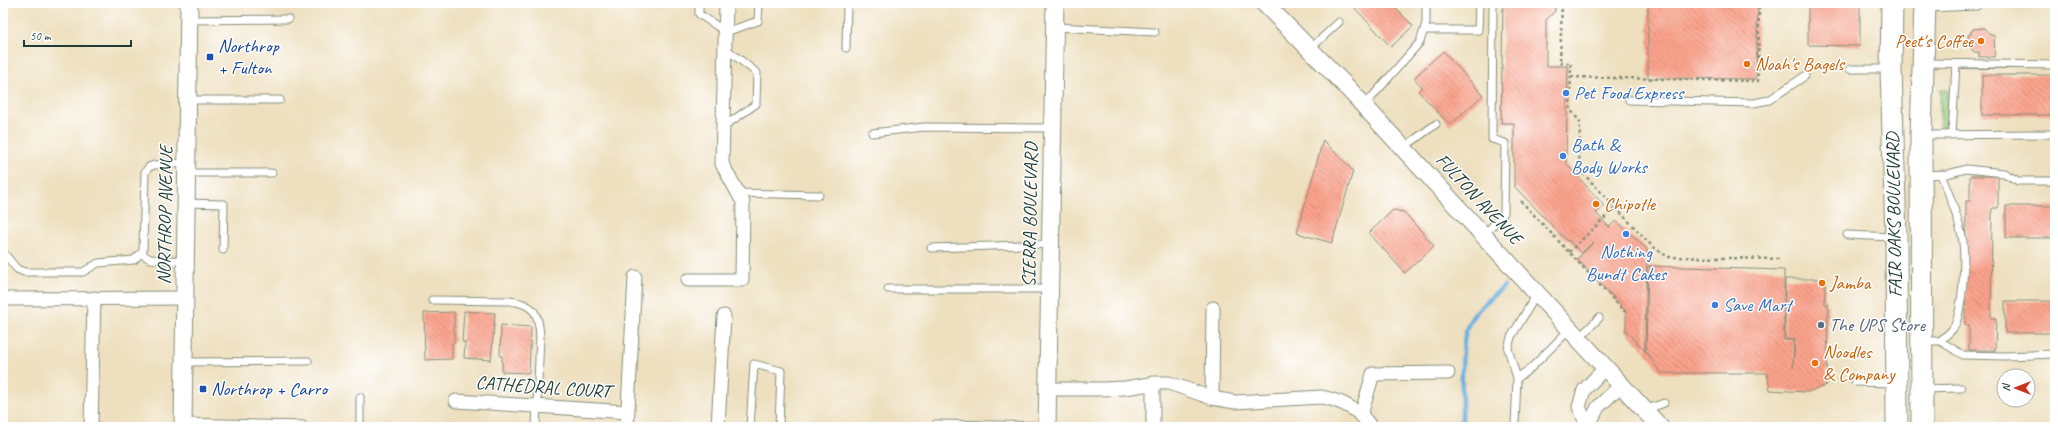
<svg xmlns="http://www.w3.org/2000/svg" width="2058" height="430" font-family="Caveat,sans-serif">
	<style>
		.green { fill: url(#green-dots); stroke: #5a8256 }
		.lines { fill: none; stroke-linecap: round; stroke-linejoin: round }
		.stream { stroke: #68b1e0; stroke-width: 4.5 }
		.building { fill: url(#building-back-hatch) }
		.service-casing { stroke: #868e7a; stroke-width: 9 }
		.minor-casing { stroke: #868e7a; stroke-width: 15 }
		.tertiary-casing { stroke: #868e7a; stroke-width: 19 }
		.primary-casing { stroke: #868e7a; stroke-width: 23 }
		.path { stroke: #868e7a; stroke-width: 2.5; stroke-dasharray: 3 3; stroke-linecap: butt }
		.service { stroke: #fff; stroke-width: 7 }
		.minor { stroke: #fff; stroke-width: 13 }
		.tertiary { stroke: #fff; stroke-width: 17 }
		.primary { stroke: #fff; stroke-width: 21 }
		.food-dot { fill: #e8710a; stroke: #fff; stroke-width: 1.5 }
		.transit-dot { fill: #1a4fb4; stroke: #fff; stroke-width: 1.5 }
		.shop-dot { fill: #3f7fe0; stroke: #fff; stroke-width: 1.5 }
		.service-dot { fill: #5c6f8a; stroke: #fff; stroke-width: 1.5 }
		.labels { text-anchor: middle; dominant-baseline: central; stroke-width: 3; stroke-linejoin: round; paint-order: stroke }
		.food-label { font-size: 19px; fill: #c56008; stroke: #fff; text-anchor: start }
		.transit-label { font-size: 19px; fill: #164399; stroke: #fff; text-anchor: start }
		.shop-label { font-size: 19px; fill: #366cbe; stroke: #fff; text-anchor: start }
		.street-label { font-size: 19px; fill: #1f3d34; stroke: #fff }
		.service-label { font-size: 19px; fill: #4e5e75; stroke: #fff; text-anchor: start }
	</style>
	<defs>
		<pattern id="green-dots" width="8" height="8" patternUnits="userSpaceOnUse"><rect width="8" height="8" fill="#95c879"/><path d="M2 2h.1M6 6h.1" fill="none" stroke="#79a464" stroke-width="1.8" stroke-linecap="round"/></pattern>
		<pattern id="building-back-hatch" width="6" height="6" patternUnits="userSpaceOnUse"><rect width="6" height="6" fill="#fba38c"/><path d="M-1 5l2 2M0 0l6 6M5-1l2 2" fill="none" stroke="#cb8673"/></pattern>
	</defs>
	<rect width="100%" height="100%" fill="#fff"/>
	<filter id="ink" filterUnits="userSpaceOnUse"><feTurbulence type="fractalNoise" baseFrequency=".025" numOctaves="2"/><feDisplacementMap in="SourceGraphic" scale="8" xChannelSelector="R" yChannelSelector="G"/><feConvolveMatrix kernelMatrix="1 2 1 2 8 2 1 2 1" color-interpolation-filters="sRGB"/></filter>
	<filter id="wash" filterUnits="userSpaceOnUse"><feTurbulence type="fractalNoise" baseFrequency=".012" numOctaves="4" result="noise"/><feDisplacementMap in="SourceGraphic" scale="16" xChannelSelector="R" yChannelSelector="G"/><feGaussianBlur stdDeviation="0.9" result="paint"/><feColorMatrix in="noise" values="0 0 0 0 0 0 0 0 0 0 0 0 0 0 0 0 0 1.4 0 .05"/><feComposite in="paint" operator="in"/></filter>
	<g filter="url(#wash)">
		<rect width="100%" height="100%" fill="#eee0bf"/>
		<!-- green -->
		<path class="green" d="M1940 90H1948V127H1940Z"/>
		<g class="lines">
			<!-- stream -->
			<path class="stream" d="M1462 427C1463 402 1458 341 1470 321 1477 307 1493 297 1504 286"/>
		</g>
		<g id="blocks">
			<!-- building -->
			<path class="building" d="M1350 3H1390L1413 26 1391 47Z
				M1503 3H1555V11L1546 20V66H1568L1566 163 1604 206 1596 213 1609 227 1616 221 1647 249 1645 351 1626 331V311L1577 259 1594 242 1581 253 1569 240 1567 241 1514 186V123H1501Z
				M1648 3H1758L1756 79 1648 78Z
				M1808 3H1860V46L1808 45Z
				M1984 28 1989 34 1994 36 1995 57H1979V52H1974L1968 45V36L1973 29Z
				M1443 51 1483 95 1450 125 1418 91 1422 87 1414 78Z
				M1982 75H2055V121H2053V115H1982Z
				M1323 140 1353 171 1332 243 1297 233Z
				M1970 176H1998V208H1992L1991 318H1996L1995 350H1969V325H1965L1966 201H1970Z
				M2006 206H2055V238H2006Z
				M1393 210 1404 212 1434 246 1405 273 1369 233Z
				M1648 266 1784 270V340H1794L1793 368 1795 340 1785 339V279H1821L1825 282V304H1828L1827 385 1807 392 1770 390 1767 373H1661L1646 352Z
				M2005 301H2055V333H2005Z
				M464 311 495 313 491 360 464 358 465 342H462Z
				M454 312V343H452V359L425 360 424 313Z
				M501 325 531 327 529 373 502 372V356H500Z"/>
		</g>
	</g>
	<g filter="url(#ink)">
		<use href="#blocks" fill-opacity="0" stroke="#868e7a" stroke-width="1"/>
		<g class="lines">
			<!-- service casing -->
			<g class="service-casing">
				<path id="service" d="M699 3V14L726 32 758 21 759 3
					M1927 8 1977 6
					M189 20 288 19
					M1055 27 1155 32
					M1424 30H1478L1479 3
					M846 48 847 3
					M1310 49 1339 22
					M1925 63 2055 65
					M1850 69H1889
					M188 100H280
					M1629 100 1754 103 1769 100 1805 76
					M1364 106 1420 42 1426 23V3
					M723 127 756 104 757 73 725 48
					M872 133 924 127 1053 128
					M1924 135 2055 134
					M1952 135 1956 64
					M1403 148 1436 124
					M187 173H272
					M1923 175 1948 174 1966 169 2004 173 2018 181H2055
					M738 193 819 195
					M186 203 224 204 223 250
					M1484 235 1504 213 1505 143 1492 139 1493 3
					M1847 235 1894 237
					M931 248 1051 244
					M3 252 17 269 24 272H83L98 263 134 260 143 251 145 172 149 167 154 165 187 163
					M142 254 150 259 185 261
					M888 289H1049
					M432 300 510 301C535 304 539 314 540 337L536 427
					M1579 338 1599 318
					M1923 341H1940L1963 355 2005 356 2055 354
					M1940 341C1945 336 1953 331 1955 325 1963 306 1966 257 1962 236 1957 215 1950 195 1941 175
					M184 362 308 361
					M1517 378 1530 369 1570 329
					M1855 382 1895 383
					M1923 389 1961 388
					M1645 410 1664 403
					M183 422 303 425 302 427
					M936 424 1047 426
					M360 427V397
					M750 427 754 364 781 371 779 427
					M1515 427 1517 378 1508 349 1511 337 1537 294"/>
			</g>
			<!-- minor casing -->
			<g class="minor-casing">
				<path id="minor" d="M688 280H742L743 202 722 164 726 3
					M3 299 185 298
					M1048 389H1103L1125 388 1156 383H1169L1212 398 1235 402 1322 397C1342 401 1359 409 1371 427
					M1212 398 1213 308
					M456 401 628 412
					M1361 415 1373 374 1448 373
					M91 427 94 298
					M627 427 635 277
					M718 427 724 316
					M1153 427V383
					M1588 427 1579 407 1584 390 1606 367
					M1588 427 1598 407 1622 384"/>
			</g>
			<!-- tertiary casing -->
			<g class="tertiary-casing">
				<path id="tertiary" d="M1264 3 1344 84 1660 427
					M183 427 189 3
					M1047 427 1055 3"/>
			</g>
			<!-- primary casing -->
			<g class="primary-casing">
				<path id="primary" d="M1892 3 1891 69 1896 237 1897 427
					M1922 427 1921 135 1925 3"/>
			</g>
			<!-- path -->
			<path class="path" d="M1562 3 1560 63H1571L1570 109 1580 122 1579 169 1652 246 1668 257 1781 259
				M1571 77 1758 81 1759 3
				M1521 201 1625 312
				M1569 252 1616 207
				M1940 425 1985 426"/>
			<!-- service -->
			<use href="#service" class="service"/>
			<!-- minor -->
			<use href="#minor" class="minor"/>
			<!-- tertiary -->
			<use href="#tertiary" class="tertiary"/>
			<!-- primary -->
			<use href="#primary" class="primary"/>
		</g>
	</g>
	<!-- markers -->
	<g class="food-dot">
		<circle cx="1981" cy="41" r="4"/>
		<circle cx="1747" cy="64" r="4"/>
		<circle cx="1596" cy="204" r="4"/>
		<circle cx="1822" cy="283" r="4"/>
		<circle cx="1815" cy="363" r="4"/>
	</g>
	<g class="transit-dot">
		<rect x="206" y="53" width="8" height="8" rx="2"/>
		<rect x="199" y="385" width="8" height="8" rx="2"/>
	</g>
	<g class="shop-dot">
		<circle cx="1566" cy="93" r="4"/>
		<circle cx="1563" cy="156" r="4"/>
		<circle cx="1626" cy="234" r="4"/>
		<circle cx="1715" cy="305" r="4"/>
	</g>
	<circle class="service-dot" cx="1821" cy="325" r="4"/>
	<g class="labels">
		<!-- food labels -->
		<g class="food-label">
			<text x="1973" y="41" text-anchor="end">Peet's Coffee</text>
			<text x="1755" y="64">Noah's Bagels</text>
			<text x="1604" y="204">Chipotle</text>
			<text x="1830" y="283">Jamba</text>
			<text x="1823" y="352">Noodles<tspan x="1823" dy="22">&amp; Company</tspan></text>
		</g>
		<!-- transit labels -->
		<g class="transit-label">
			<text x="218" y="46">Northrop<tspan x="218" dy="22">+ Fulton</tspan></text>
			<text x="211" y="389">Northrop + Carro</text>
		</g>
		<!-- shop labels -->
		<g class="shop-label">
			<text x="1574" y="93">Pet Food Express</text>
			<text x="1571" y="145">Bath &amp;<tspan x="1571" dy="22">Body Works</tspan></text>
			<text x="1626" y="252" text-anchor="middle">Nothing<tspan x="1626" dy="22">Bundt Cakes</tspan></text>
			<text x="1723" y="305">Save Mart</text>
		</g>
		<!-- street labels -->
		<g class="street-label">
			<text transform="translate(1479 199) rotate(47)">FULTON AVENUE</text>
			<text transform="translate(165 215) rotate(-89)">NORTHROP AVENUE</text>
			<text transform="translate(1030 215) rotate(-89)">SIERRA BOULEVARD</text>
			<text transform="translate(1894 215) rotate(-91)">FAIR OAKS BOULEVARD</text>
			<text transform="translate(543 387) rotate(4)">CATHEDRAL COURT</text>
		</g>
		<!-- service labels -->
		<g class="service-label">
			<text x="1829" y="325">The UPS Store</text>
		</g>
	</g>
	<!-- margin -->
	<rect width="2058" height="430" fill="none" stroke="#fff" stroke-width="16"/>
	<!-- north arrow -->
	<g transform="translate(2016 388) rotate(270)"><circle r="19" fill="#ffffff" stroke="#a5b1ae"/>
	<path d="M0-3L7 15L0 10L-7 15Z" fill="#c8321e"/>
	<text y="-6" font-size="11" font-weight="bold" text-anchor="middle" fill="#1f3d34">N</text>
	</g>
	<!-- scale -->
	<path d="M24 40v6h107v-6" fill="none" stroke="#1f3d34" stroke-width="2"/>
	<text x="30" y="40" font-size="12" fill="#1f3d34" stroke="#ffffff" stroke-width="3" paint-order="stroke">50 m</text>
</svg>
